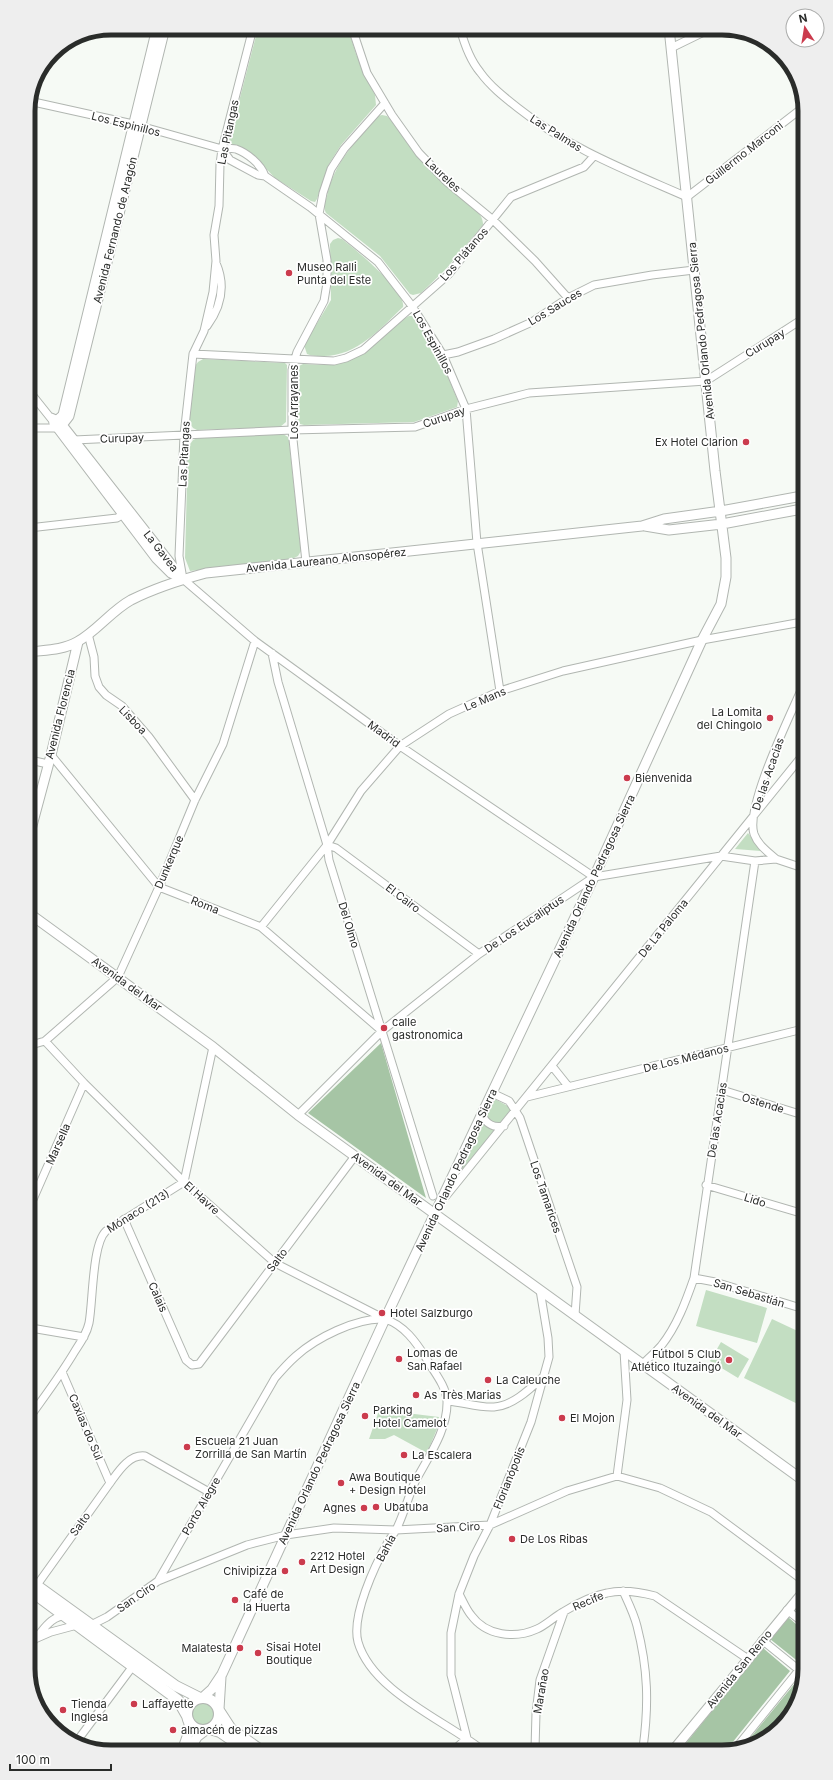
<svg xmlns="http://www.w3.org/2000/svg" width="833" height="1780" font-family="Inter,sans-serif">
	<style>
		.green { fill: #c3dec2 }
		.forest { fill: #a6c5a5 }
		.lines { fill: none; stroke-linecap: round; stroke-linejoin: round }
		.minor-casing { stroke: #b1b6b1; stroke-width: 9 }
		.tertiary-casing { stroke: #b1b6b1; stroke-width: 11 }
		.secondary-casing { stroke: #b1b6b1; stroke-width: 12 }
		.minor { stroke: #fff; stroke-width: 7 }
		.tertiary { stroke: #fff; stroke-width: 9 }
		.secondary { stroke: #fff; stroke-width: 10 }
		.poi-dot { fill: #cb3b4d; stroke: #fff; stroke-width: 1.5 }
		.labels { text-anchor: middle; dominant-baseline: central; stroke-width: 3.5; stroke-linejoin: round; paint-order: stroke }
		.street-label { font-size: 11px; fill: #2a2c2a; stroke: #fff }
		.poi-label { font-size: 11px; fill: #2a2c2a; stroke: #fff; text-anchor: start }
		.rim { fill: none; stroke: #2a2c2a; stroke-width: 5 }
	</style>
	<rect width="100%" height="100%" fill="#f6faf5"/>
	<!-- green -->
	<path class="green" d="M258 28H348L356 54 375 95 376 105 341 145 329 164 317 199 315 202 311 201 275 178 254 156 234 146 229 140Z
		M382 115 387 116 390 119C409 145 428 170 453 191 463 199 484 211 483 225L446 269 421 293 413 295 410 294 380 256 326 213C323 207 325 202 327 196 334 163 356 141 378 116Z
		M338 238 342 239C355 249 407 292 403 307 380 329 356 357 322 356 316 356 312 356 307 354L304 345 331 300 330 244 333 240Z
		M409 316H413L417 318 440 358 458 401 457 407 414 422 304 425 300 424 296 417 295 372 299 366 303 364C348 367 353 362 387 333 394 327 401 320 409 316Z
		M203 359 285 363 287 365 286 422 280 427 197 430 193 428 189 422 195 366 198 362Z
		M283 434 288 437 289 441 301 551 298 556 292 559 190 571 185 558 188 447 193 440 198 438Z
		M748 833 761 851 735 849Z
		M493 1098 513 1109 457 1178Z
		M706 1290 767 1308 757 1343 696 1326Z
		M772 1319 804 1334V1407L744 1378Z
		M721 1342 749 1359 738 1378 710 1361Z
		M381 1405 390 1411 439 1417 437 1429 427 1453 394 1435 385 1439H369Z
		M190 1714a13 13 0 1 1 26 0a13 13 0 1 1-26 0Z"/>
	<!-- forest -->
	<path class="forest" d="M381 1043 426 1198 308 1113Z
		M788 1617 805 1632V1667L770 1639Z
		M763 1648 790 1671 728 1748H682Z
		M800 1677 802 1679 791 1715 749 1748H742Z"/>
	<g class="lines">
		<!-- minor casing -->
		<g class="minor-casing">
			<path id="minor" d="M253 28 222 149 220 164 219 206 214 235 216 261 213 292 204 331 193 354 184 435 179 556 183 579 255 641 400 746 594 877
				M352 28 367 73 392 115 419 153 447 182 493 220 535 261 568 298
				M460 28C464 43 470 60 480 72 490 86 504 97 518 108 568 148 628 171 687 197L801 109
				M671 48 712 28
				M29 101 133 124 222 149C226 149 232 148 236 149 247 153 261 164 265 176
				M222 149 230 160 258 175 265 176 310 207 378 262 412 306 443 355 466 409 477 543 500 691
				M207 326C221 307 226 286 216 263
				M193 354 334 361 346 358 363 350 448 275 511 197 584 167 594 156
				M443 355 458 352 494 339 532 322 568 298 594 285 652 275 694 270
				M29 391 53 421
				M29 428H58L62 425 58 420 51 417
				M71 442 74 440 292 430 415 427 466 409 529 393 706 381 801 320
				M29 528 117 518 127 512
				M306 562 292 430V370L297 352 324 301 327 283V260L319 214 323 193 331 169 344 149 385 103
				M88 634 94 657 95 676 99 687 106 695 122 706 149 737 195 800
				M272 653 278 682 327 845 329 860 433 1196
				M51 755 159 887 261 927 382 1031
				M30 760 48 764
				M327 845 336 848 479 954
				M776 859C768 852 758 845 754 834 745 807 790 716 802 688
				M261 927 327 845 361 791 400 746 449 714 500 691 563 671 702 640 802 622
				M45 1041 84 1083 184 1182 275 1263 385 1319C404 1325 416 1342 426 1358 433 1371 446 1385 447 1401 448 1430 428 1457 415 1482 408 1497 404 1514 396 1530 394 1534 390 1538 388 1542 375 1565 351 1616 358 1642 372 1691 444 1720 481 1749
				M31 1045 45 1041 118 977 159 887 195 800 223 744 255 641
				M552 1066 568 1086
				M722 1090 803 1115
				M492 1093 509 1101 520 1118 577 1287 575 1315
				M527 1097 803 1029
				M298 1115 382 1031 479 954 594 877 721 856 755 861 776 859 803 868
				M482 1115C487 1125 494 1128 504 1126
				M706 1185 804 1214
				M446 1196 802 756
				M31 1204 84 1083
				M124 1219 186 1360 192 1365 199 1364 355 1156
				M694 1278 715 1282 804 1309
				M31 1328 84 1337
				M643 1364C648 1358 655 1353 661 1346 677 1326 686 1301 694 1278L755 861
				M62 1372 110 1483
				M447 1401C462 1402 479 1408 494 1407 513 1406 531 1388 544 1376
				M32 1414C47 1393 62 1373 75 1351 81 1342 87 1333 89 1323 93 1302 92 1244 106 1231L184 1182 213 1047
				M617 1476 627 1400 624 1351
				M158 1581 275 1378C281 1371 288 1363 296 1356 316 1338 356 1318 383 1319
				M37 1585 110 1483C118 1472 129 1454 145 1456L209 1492
				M623 1591C628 1602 634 1614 637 1626 648 1669 649 1704 643 1748
				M459 1594C463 1601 466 1609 471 1615 486 1636 515 1639 537 1629 546 1625 554 1617 563 1612 576 1604 592 1596 607 1593 623 1589 640 1592 655 1596L748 1659
				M787 1610 805 1624
				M93 1624 107 1617 158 1581 247 1545 286 1535 334 1528 396 1530 490 1525 567 1491 617 1476 660 1488 711 1512 805 1582
				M35 1639 51 1632 77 1625
				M762 1640 804 1674
				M32 1642C44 1631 48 1617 67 1615
				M77 1741 133 1666
				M736 1748 799 1670
				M455 1749 467 1738 451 1675V1633L459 1594 474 1556 490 1525 531 1422 544 1375 549 1357 548 1338 540 1290
				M535 1749 536 1713 540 1680 564 1612"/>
		</g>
		<!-- tertiary casing -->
		<g class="tertiary-casing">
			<path id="tertiary" d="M157 28 63 415 54 423 156 558 171 573 183 579
				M165 28 69 416 62 425 181 577
				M645 526 669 530 722 524 802 509
				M30 652C45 650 63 650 77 642 97 631 111 611 131 600 155 588 180 580 206 573L642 526 664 519 721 511 802 496
				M30 833 51 755 78 642
				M30 914 213 1047 298 1115 804 1481
				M202 1698 212 1689 222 1674 385 1319 594 877 702 640 721 604 726 577V558L715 471 669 28
				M219 1709 221 1677
				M675 1748 805 1590
				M182 1751 189 1731V1721
				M189 1751 197 1737 206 1730"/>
		</g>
		<!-- secondary casing -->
		<g class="secondary-casing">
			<path id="secondary" d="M32 1582 176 1686 200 1698
				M32 1592 178 1700 187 1716
				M187 1714a16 16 0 1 1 32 0a16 16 0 1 1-32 0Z
				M220 1712 231 1729 262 1751
				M210 1729 220 1732 248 1751"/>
		</g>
		<!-- minor -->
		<use href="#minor" class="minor"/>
		<!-- tertiary -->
		<use href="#tertiary" class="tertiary"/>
		<!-- secondary -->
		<use href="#secondary" class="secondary"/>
	</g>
	<!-- markers -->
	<g class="poi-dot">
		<circle cx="289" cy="273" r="4"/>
		<circle cx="746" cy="442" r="4"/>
		<circle cx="770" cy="718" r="4"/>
		<circle cx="627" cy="778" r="4"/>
		<circle cx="384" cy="1028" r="4"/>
		<circle cx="382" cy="1313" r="4"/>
		<circle cx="399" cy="1359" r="4"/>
		<circle cx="729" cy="1360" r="4"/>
		<circle cx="488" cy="1380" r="4"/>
		<circle cx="416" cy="1395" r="4"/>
		<circle cx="365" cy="1416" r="4"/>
		<circle cx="562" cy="1418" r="4"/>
		<circle cx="187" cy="1447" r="4"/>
		<circle cx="404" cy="1455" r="4"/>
		<circle cx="341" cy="1483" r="4"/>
		<circle cx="376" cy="1507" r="4"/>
		<circle cx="364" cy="1508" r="4"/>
		<circle cx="512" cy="1539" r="4"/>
		<circle cx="302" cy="1562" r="4"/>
		<circle cx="285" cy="1571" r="4"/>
		<circle cx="235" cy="1600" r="4"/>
		<circle cx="240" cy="1648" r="4"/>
		<circle cx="258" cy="1653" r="4"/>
		<circle cx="134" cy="1704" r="4"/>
		<circle cx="63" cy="1710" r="4"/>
		<circle cx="173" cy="1730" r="4"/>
	</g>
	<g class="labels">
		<!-- street labels -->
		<g class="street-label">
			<text transform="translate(126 124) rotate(14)">Los Espinillos</text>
			<text transform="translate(228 132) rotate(-78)">Las Pitangas</text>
			<text transform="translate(556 133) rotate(32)">Las Palmas</text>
			<text transform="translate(744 153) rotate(-38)">Guillermo Marconi</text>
			<text transform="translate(443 175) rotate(43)">Laureles</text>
			<text transform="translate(115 230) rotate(-76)">Avenida Fernando de Aragón</text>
			<text transform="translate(464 254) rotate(-49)">Los Plátanos</text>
			<text transform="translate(555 307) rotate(-31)">Los Sauces</text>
			<text transform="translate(701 331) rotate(-96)">Avenida Orlando Pedragosa Sierra</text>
			<text transform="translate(433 342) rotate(61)">Los Espinillos</text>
			<text transform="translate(765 343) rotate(-32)">Curupay</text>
			<text transform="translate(294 402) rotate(-90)">Los Arrayanes</text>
			<text transform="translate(444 417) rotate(-19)">Curupay</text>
			<text transform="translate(122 438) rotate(-2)">Curupay</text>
			<text transform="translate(184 454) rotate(-87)">Las Pitangas</text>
			<text transform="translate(161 551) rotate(52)">La Gavea</text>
			<text transform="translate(326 560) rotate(-6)">Avenida Laureano Alonsopérez</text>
			<text transform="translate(485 699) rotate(-23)">Le Mans</text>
			<text transform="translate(60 714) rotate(-76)">Avenida Florencia</text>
			<text transform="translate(133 720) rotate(46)">Lisboa</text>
			<text transform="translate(384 734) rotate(36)">Madrid</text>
			<text transform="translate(768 774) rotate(-71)">De las Acacias</text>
			<text transform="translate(169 862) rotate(-67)">Dunkerque</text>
			<text transform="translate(594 876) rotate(-65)">Avenida Orlando Pedragosa Sierra</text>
			<text transform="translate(403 898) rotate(37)">El Cairo</text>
			<text transform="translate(205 905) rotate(22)">Roma</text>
			<text transform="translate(524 924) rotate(-34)">De Los Eucaliptus</text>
			<text transform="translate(349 925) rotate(73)">Del Olmo</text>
			<text transform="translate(663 928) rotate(-51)">De La Paloma</text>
			<text transform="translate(127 984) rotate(36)">Avenida del Mar</text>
			<text transform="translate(686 1058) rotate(-14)">De Los Médanos</text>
			<text transform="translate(763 1103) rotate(17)">Ostende</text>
			<text transform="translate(717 1120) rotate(-81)">De las Acacias</text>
			<text transform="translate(58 1144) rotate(-66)">Marsella</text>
			<text transform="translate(456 1170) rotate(-65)">Avenida Orlando Pedragosa Sierra</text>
			<text transform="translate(387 1179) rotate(36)">Avenida del Mar</text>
			<text transform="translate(546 1197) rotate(71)">Los Tamarices</text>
			<text transform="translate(202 1198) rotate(42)">El Havre</text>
			<text transform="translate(755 1200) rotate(17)">Lido</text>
			<text transform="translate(138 1211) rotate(-32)">Mónaco (213)</text>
			<text transform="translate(277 1260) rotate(-53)">Salto</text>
			<text transform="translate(749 1293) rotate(17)">San Sebastián</text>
			<text transform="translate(158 1297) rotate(66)">Calais</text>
			<text transform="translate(707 1411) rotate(36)">Avenida del Mar</text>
			<text transform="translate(86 1427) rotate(67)">Caxias do Sul</text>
			<text transform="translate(319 1463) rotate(-65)">Avenida Orlando Pedragosa Sierra</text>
			<text transform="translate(509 1478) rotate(-68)">Florianópolis</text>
			<text transform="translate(201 1506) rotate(-60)">Porto Alegre</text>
			<text transform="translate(80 1524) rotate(-54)">Salto</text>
			<text transform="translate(458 1527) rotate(-3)">San Ciro</text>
			<text transform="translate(386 1548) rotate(-62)">Bahía</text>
			<text transform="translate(136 1597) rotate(-35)">San Ciro</text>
			<text transform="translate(588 1601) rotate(-23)">Recife</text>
			<text transform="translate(739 1669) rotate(-51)">Avenida San Remo</text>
			<text transform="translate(541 1691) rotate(-80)">Marañao</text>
		</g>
		<!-- poi labels -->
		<g class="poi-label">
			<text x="297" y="267">Museo Ralli<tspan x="297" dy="13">Punta del Este</tspan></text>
			<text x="738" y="442" text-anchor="end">Ex Hotel Clarion</text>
			<text x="762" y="712" text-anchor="end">La Lomita<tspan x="762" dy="13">del Chingolo</tspan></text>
			<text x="635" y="778">Bienvenida</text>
			<text x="392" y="1022">calle<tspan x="392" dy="13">gastronomica</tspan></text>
			<text x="390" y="1313">Hotel Salzburgo</text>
			<text x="407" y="1353">Lomas de<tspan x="407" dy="13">San Rafael</tspan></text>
			<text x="721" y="1354" text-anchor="end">Fútbol 5 Club<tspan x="721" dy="13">Atlético Ituzaingó</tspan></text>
			<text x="496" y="1380">La Caleuche</text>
			<text x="424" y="1395">As Très Marias</text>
			<text x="373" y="1410">Parking<tspan x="373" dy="13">Hotel Camelot</tspan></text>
			<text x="570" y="1418">El Mojon</text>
			<text x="195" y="1441">Escuela 21 Juan<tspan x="195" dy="13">Zorrilla de San Martín</tspan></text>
			<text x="412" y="1455">La Escalera</text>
			<text x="349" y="1477">Awa Boutique<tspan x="349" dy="13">+ Design Hotel</tspan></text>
			<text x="384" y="1507">Ubatuba</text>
			<text x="356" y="1508" text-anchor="end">Agnes</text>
			<text x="520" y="1539">De Los Ribas</text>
			<text x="310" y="1556">2212 Hotel<tspan x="310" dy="13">Art Design</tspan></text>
			<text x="277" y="1571" text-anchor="end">Chivipizza</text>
			<text x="243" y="1594">Café de<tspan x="243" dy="13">la Huerta</tspan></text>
			<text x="266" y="1647">Sisai Hotel<tspan x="266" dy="13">Boutique</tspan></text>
			<text x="232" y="1648" text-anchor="end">Malatesta</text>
			<text x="71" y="1704">Tienda<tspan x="71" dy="13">Inglesa</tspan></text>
			<text x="142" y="1704">Laffayette</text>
			<text x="181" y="1730">almacén de pizzas</text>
		</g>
	</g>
	<!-- crop -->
	<path d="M0 0H833V1780H0ZM111 35H722A76 76 0 0 1 798 111V1669A76 76 0 0 1 722 1745H111A76 76 0 0 1 35 1669V111A76 76 0 0 1 111 35Z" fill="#eee" fill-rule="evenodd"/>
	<path class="rim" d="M111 35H722A76 76 0 0 1 798 111V1669A76 76 0 0 1 722 1745H111A76 76 0 0 1 35 1669V111A76 76 0 0 1 111 35Z"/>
	<!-- north arrow -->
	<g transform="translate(805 28) rotate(348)"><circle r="19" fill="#ffffff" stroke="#aaabaa"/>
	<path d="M0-3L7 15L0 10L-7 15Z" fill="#cb3b4d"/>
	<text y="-6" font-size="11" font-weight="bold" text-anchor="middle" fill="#2a2c2a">N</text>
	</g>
	<!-- scale -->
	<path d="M10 1764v6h101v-6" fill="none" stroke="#2a2c2a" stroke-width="2"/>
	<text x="16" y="1764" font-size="12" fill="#2a2c2a" stroke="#ffffff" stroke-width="3" paint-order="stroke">100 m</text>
</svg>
